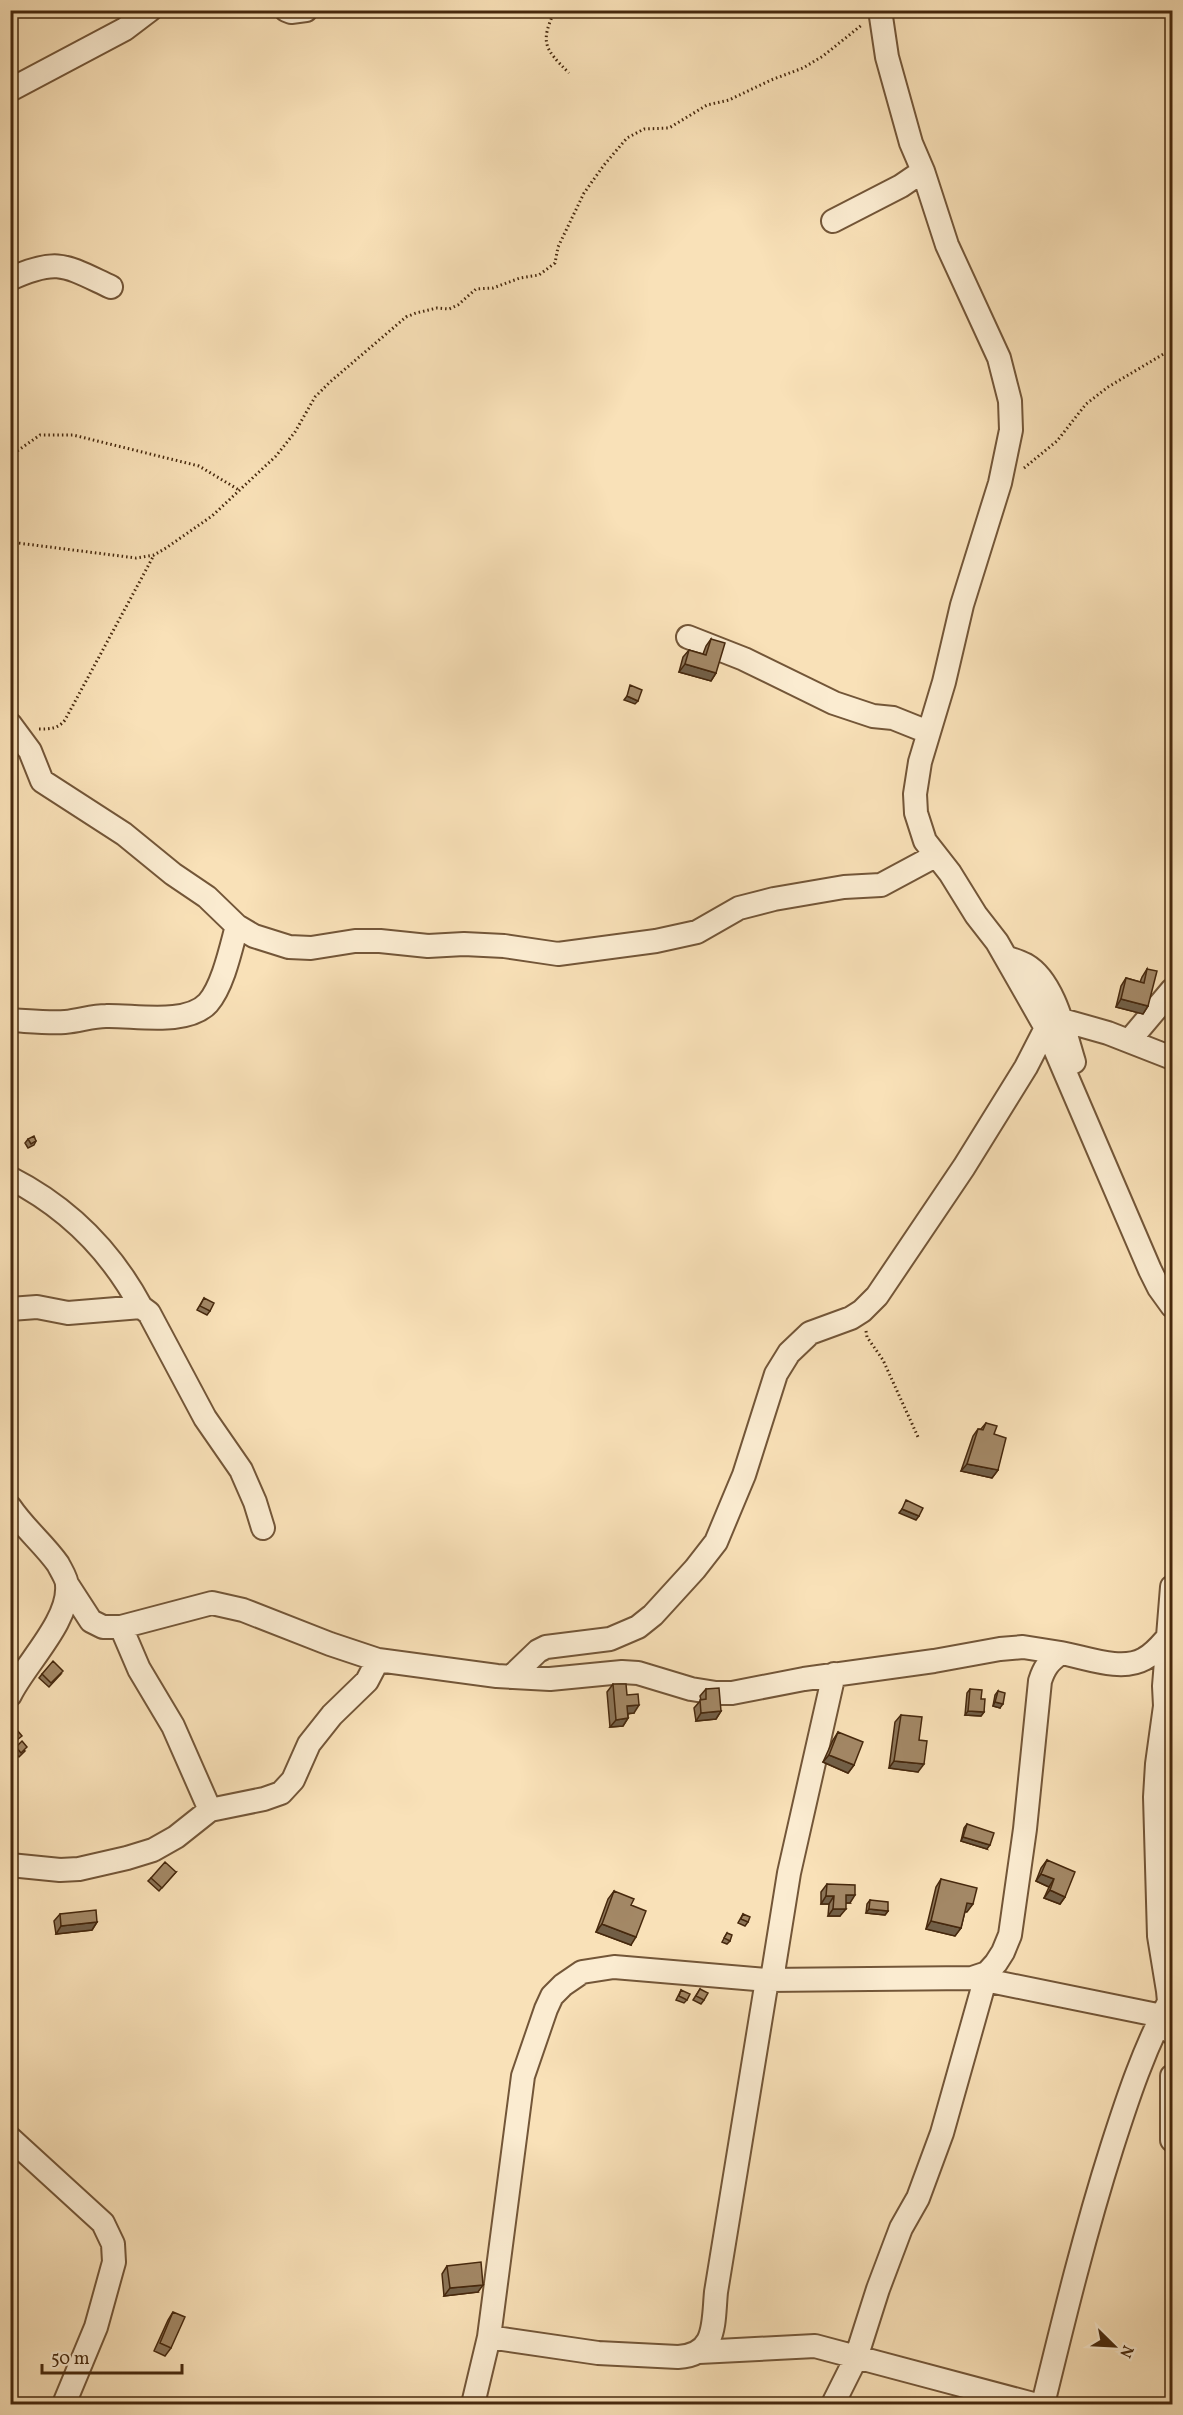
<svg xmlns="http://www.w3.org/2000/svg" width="1183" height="2415" font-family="Vollkorn,serif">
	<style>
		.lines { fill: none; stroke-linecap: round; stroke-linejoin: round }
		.street-casing { stroke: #735638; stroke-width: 26 }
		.path { stroke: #46280d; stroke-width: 3; stroke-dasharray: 1.5 3; stroke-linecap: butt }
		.street { stroke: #fbecd1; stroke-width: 22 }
		.wall { fill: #8c7558; stroke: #46280d; stroke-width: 1.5 }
		.shaded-wall { fill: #725f47; stroke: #46280d; stroke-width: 1.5 }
		.building { fill: #a38866; stroke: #46280d; stroke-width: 1.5 }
	</style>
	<rect width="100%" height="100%" fill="#f9e1b8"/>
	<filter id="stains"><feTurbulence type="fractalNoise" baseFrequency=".00333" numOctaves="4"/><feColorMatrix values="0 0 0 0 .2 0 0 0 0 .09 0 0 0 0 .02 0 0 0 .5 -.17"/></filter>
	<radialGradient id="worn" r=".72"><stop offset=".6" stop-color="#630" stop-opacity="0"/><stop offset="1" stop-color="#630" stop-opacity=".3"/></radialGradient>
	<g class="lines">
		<!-- street casing -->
		<g class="street-casing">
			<path id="street" d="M286 10 291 12 306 10
				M880 10 887 57 911 143 923 171 947 245 999 358 1010 401 1011 430 1000 483 962 605 944 682 920 762 915 794 916 813 925 841 950 873 976 915 997 942 1046 1028 1150 1270 1159 1288 1172 1306
				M10 90 125 29 150 10
				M833 221 901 186 923 171
				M10 279C58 257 66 266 111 287
				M688 637 744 659 834 703 873 716 893 718 928 732
				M10 724 30 751 42 781 124 834 173 874 207 897 237 926 254 936 289 947 311 948 355 941H380L428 946 464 944 504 946 558 954 656 941 697 932 739 908 774 899 844 887 881 885 935 856
				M1008 958C1014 960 1020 962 1026 965 1054 981 1065 1033 1074 1062
				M10 1020C29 1021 47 1023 65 1022 79 1021 92 1016 106 1016 134 1015 187 1026 208 1003 223 986 231 948 237 926
				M1062 1020 1108 1033 1172 1058
				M1129 1041 1172 990
				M10 1178C67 1207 111 1251 141 1307
				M10 1309 37 1307 68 1313 141 1307 149 1313 205 1418 241 1470 255 1502 263 1528
				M10 1507C24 1528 44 1544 58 1564 61 1570 67 1579 67 1585 70 1621 25 1664 10 1695
				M67 1584 91 1621 103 1627H121L212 1603 243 1610 330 1644 378 1660 497 1676 550 1679 622 1672 638 1673 691 1689 716 1693H732L804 1679 934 1661 1000 1649 1023 1647 1061 1653
				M1172 1587 1164 1686 1165 1706 1157 1764 1155 1797 1159 1936 1168 1991 1172 2033
				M121 1627 139 1669 173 1726 210 1810
				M511 1677 538 1651 546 1647 610 1639 638 1627 653 1615 695 1569 716 1542 744 1475 776 1374 789 1353 810 1333 851 1318 862 1311 877 1296 964 1167 1026 1067 1046 1028
				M10 1865 60 1870 79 1869 127 1858 153 1850 176 1837 210 1810 264 1799 281 1793 293 1780 309 1744 332 1715 367 1681 378 1660
				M772 1979 789 1873 834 1674
				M985 1980 1162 2016
				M1172 2076V2140
				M10 2138 103 2223 113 2244 114 2262 96 2327 64 2404
				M489 2337 598 2353 678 2357C717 2355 713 2323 716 2292L767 1980
				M699 2352 815 2346 1033 2404
				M473 2404 489 2337 523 2076 546 2009 552 1996 563 1985 582 1972 614 1967 767 1980 972 1978 987 1973 996 1963 1003 1952 1010 1935 1025 1829 1040 1681C1044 1668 1049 1661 1061 1653 1085 1657 1121 1672 1144 1659 1154 1654 1161 1645 1168 1637
				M833 2404 856 2358 878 2289 901 2228 918 2198 942 2133 987 1973
				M1043 2404C1064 2318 1085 2232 1112 2147 1128 2097 1144 2049 1169 2002"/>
		</g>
		<!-- path -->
		<path class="path" d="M555 10C540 43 544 48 569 73
			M10 456 40 435H73L199 466 239 490
			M1024 468 1057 441 1086 404 1108 387 1172 349
			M10 542 136 558 154 555 166 548 212 516 276 456 295 432 315 397 330 382 406 317 416 313 437 308 449 309 458 305 476 289 493 288 520 278 539 275 555 263 558 247 584 193 604 165 627 138 644 129 669 128 707 105 729 100 771 80 803 68 823 56 863 24
			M39 729C50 729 58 729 65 720L154 555
			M866 1331 867 1337 883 1360 918 1437"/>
		<!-- street -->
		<use href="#street" class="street"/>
	</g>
	<!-- wall -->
	<path class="wall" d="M711 639 716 673 711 681 679 672 683 657 689 650 703 654 706 646Z
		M1147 969 1148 1006 1143 1014 1116 1007 1121 986 1126 978 1140 982 1142 977Z
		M28 1139 36 1141 34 1145 28 1148 25 1143Z
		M204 1298 210 1311 207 1315 197 1310Z
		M986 1423 994 1434 998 1470 992 1478 961 1471 973 1436 978 1429H981Z
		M42 1674H61L49 1687 39 1678Z
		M613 1684 627 1695 634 1713 628 1714V1718L623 1726 610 1727 607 1692Z
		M706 1689 721 1711 716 1719 696 1721 694 1708 701 1700 700 1696Z
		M970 1689 981 1699 984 1712 981 1716 965 1715 967 1693Z
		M998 1691 1000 1708 993 1706 995 1695Z
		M901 1715 919 1740 918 1772 889 1768 895 1722Z
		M838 1732 854 1765 848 1773 823 1762 833 1740Z
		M16 1747 25 1751 19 1757 13 1751Z
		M967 1824 987 1849 961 1841 964 1828Z
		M1047 1860 1065 1897 1060 1904 1044 1898 1049 1887 1036 1881 1041 1868Z
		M176 1872 159 1891 148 1881 151 1878Z
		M941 1879 967 1912 965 1911 961 1928 955 1936 926 1929 936 1887Z
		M827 1884 850 1903H846L840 1916H828L829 1904H821V1892Z
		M614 1891 631 1945 596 1932 608 1899Z
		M870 1900 888 1911 885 1915 866 1913 867 1904Z
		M60 1914 97 1922 92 1930 56 1934 54 1921Z
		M743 1914 748 1922 745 1926 738 1923Z
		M727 1933 730 1941 727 1944 722 1942Z
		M700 1989 704 2000 701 2004 693 2000Z
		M681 1990 687 2000 684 2003 676 2000Z
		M447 2266 478 2292 444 2296 442 2274Z
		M173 2312 171 2348 165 2356 154 2351 168 2320Z"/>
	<!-- shaded-wall -->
	<path class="shaded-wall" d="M940 10H951L937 14Z
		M685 664 716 673 711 681 679 672Z
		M627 696 638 701 635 704 624 700Z
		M1121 999 1148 1006 1143 1014 1116 1007Z
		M967 1464 998 1470 992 1478 961 1471Z
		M902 1509 919 1516 916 1520 899 1513Z
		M995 1702 1003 1704 1000 1708 993 1706Z
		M639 1705 634 1713 622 1714 627 1706Z
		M721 1711 716 1719 696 1721 701 1713Z
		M968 1711 984 1712 981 1716 965 1715Z
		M628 1718 623 1726 610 1727 616 1720Z
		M829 1755 854 1765 848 1773 823 1762Z
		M894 1761 924 1764 918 1772 889 1768Z
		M963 1837 990 1845 987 1849 961 1841Z
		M1041 1874 1054 1879 1049 1887 1036 1881Z
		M1050 1890 1065 1897 1060 1904 1044 1898Z
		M846 1895H855L850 1903H841Z
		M826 1896H834L829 1904H821Z
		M967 1903 973 1904 967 1912 961 1911Z
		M833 1909H846L840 1916H828Z
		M869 1909 888 1911 885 1915 866 1913Z
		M931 1921 961 1928 955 1936 926 1929Z
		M97 1922 92 1930 56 1934 61 1926Z
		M602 1924 636 1937 631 1945 596 1932Z
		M483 2285 478 2292 444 2296 450 2288Z"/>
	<!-- building -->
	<path class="building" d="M711 639 725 643 716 673 685 664 689 650 706 655Z
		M630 685 642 690 638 701 627 696Z
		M1147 969 1157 971 1148 1006 1121 999 1126 978 1144 983Z
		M34 1136 36 1141 31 1144 28 1139Z
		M204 1298 214 1303 210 1311 200 1306Z
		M986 1423 997 1426 994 1434 1006 1438 998 1470 967 1464 978 1429 983 1430Z
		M906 1500 923 1508 919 1516 902 1509Z
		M53 1661 63 1671 51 1683 42 1674Z
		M613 1684H626L627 1695 638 1694 639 1705 627 1706 628 1718 616 1720Z
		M719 1688 721 1711 701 1713 700 1700 706 1699V1689Z
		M970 1689 982 1690 981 1699H985L984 1712 968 1711Z
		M998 1691 1005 1693 1003 1704 995 1702Z
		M901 1715 922 1717 919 1740 927 1741 924 1764 894 1761Z
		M17 1730 22 1736 12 1744 10 1742V1735Z
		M838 1732 863 1742 854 1765 829 1755Z
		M22 1741 27 1747 21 1753 16 1747Z
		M967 1824 994 1833 990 1845 963 1837Z
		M1047 1860 1075 1872 1065 1897 1050 1890 1054 1879 1041 1874Z
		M165 1862 176 1872 162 1888 151 1878Z
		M941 1879 977 1888 973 1904 967 1903 961 1928 931 1921Z
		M827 1884 855 1885V1895H846V1909H833L834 1896H826Z
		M614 1891 634 1899 631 1905 646 1911 636 1937 602 1924Z
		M870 1900 888 1902V1911L869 1909Z
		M96 1910 97 1922 61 1926 60 1914Z
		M743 1914 750 1917 748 1922 741 1919Z
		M727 1933 732 1935 730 1941 724 1938Z
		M700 1989 708 1993 704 2000 696 1996Z
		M681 1990 690 1994 687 2000 679 1996Z
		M481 2262 483 2285 450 2288 447 2266Z
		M173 2312 185 2317 171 2348 160 2343Z"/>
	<!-- margin -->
	<rect width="1183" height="2415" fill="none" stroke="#f9e1b8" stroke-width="36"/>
	<rect x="12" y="12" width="1159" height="2391" fill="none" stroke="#46280d" stroke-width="3"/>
	<rect x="18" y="18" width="1147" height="2379" fill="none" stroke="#46280d" stroke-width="1.5"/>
	<!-- north arrow -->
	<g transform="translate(1114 2346) rotate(114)" stroke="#fbecd1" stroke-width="4.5" paint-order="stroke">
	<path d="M0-4.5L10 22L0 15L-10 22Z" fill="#46280d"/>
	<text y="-9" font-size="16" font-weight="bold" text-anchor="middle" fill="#46280d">N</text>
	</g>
	<!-- scale -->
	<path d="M42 2364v9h140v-9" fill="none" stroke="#46280d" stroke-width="3"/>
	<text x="51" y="2364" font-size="18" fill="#46280d" stroke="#fbecd1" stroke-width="4.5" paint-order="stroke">50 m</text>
	<rect width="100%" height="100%" filter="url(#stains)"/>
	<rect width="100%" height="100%" fill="url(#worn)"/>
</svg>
